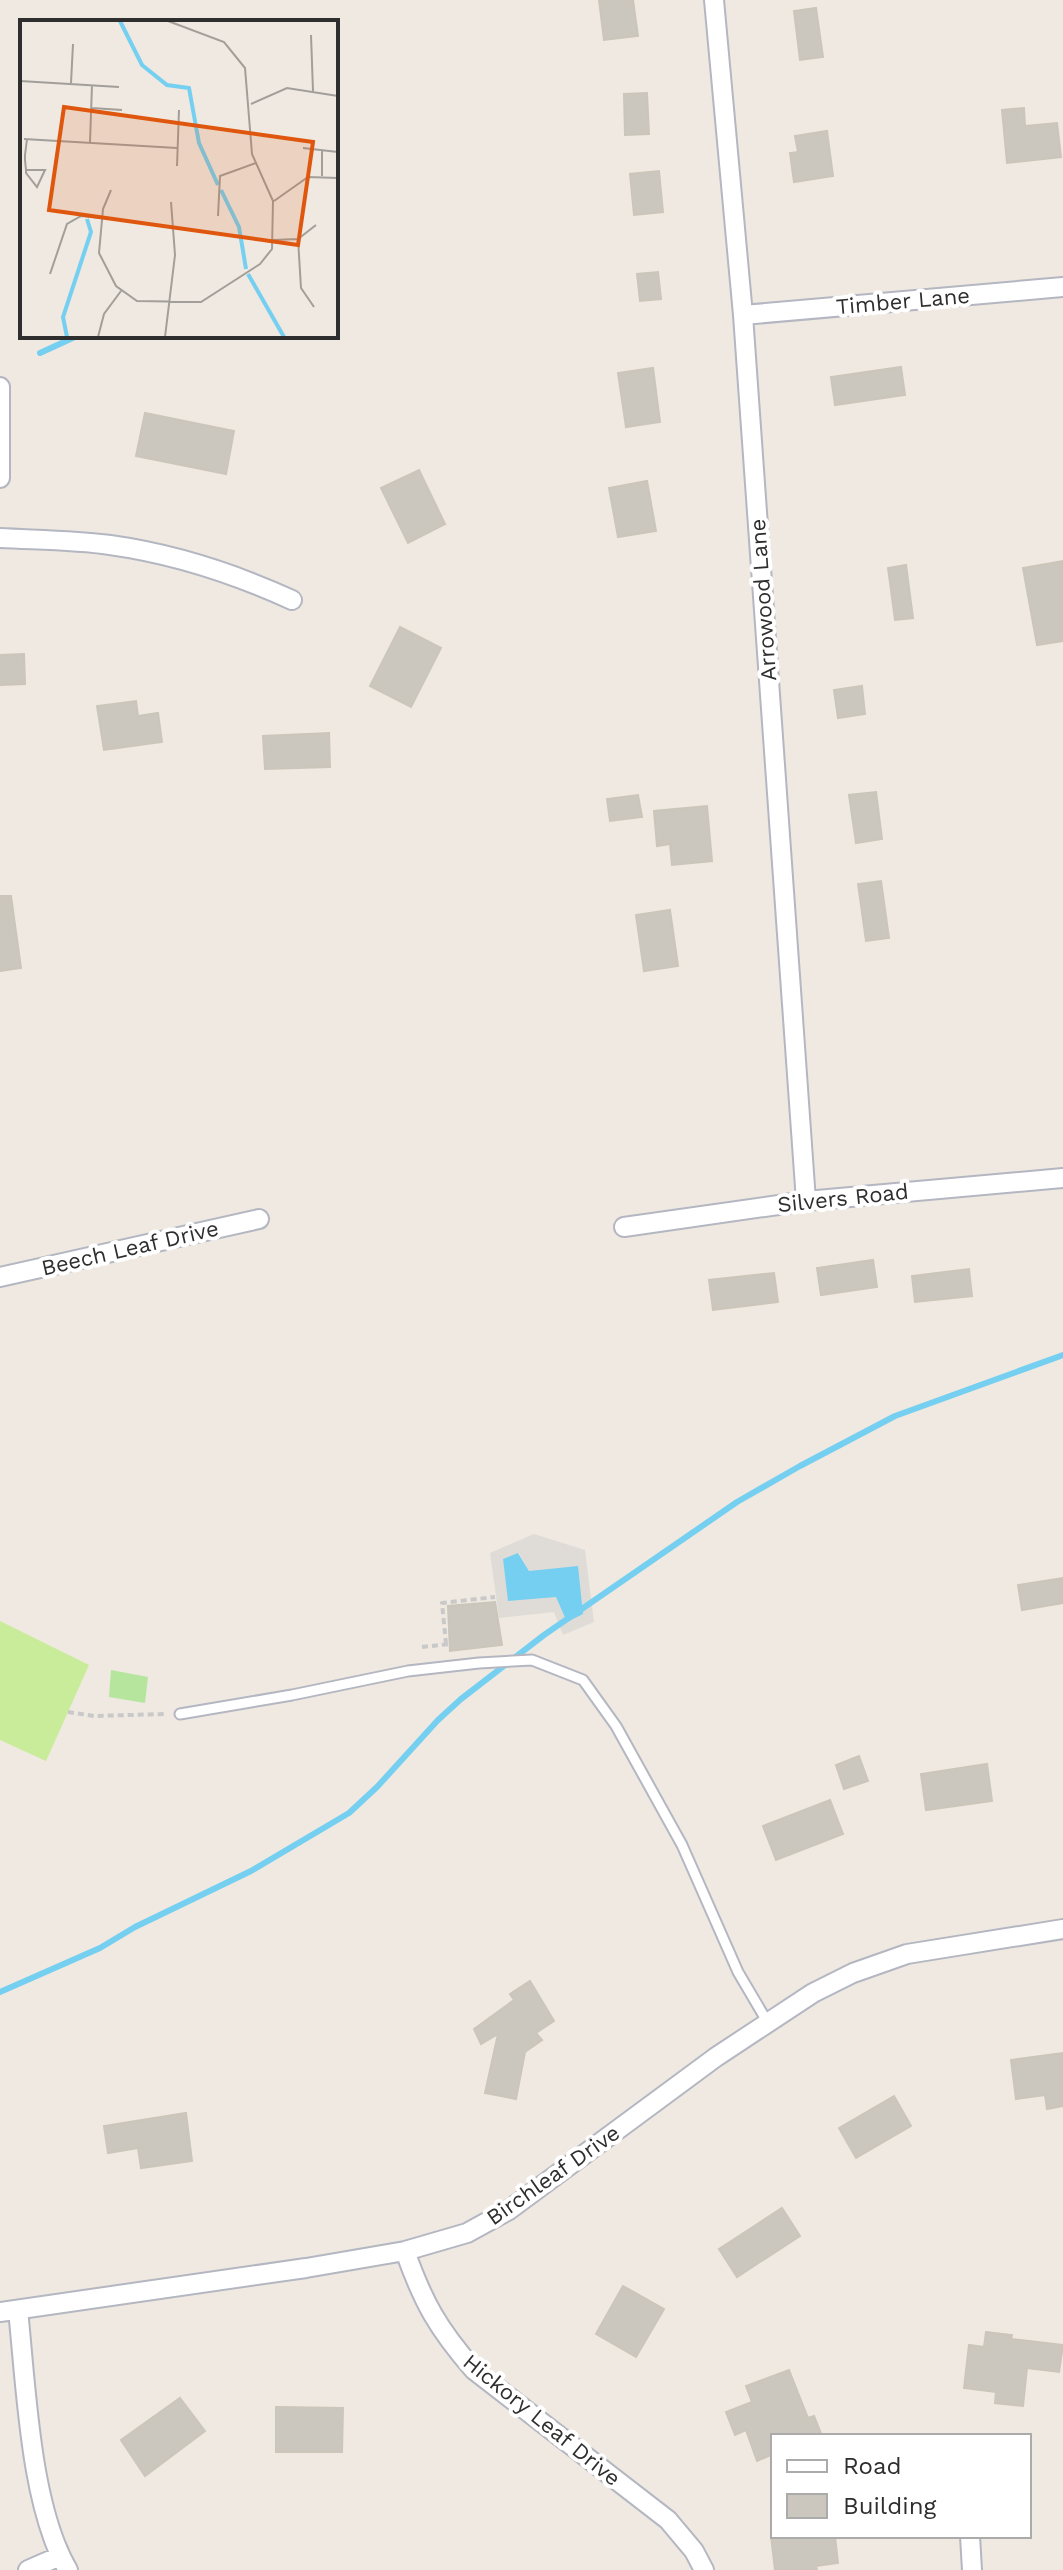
<svg xmlns="http://www.w3.org/2000/svg" width="1063" height="2570" font-family="'Work Sans',sans-serif">
	<style>
		.green { fill: #b6e59e }
		.pitch { fill: #c9ec9a }
		.plaza { fill: #dfdcd8; fill-rule: evenodd }
		.water { fill: #75cff0 }
		.lines { fill: none; stroke-linecap: round; stroke-linejoin: round }
		.stream { stroke: #75cff0; stroke-width: 6 }
		.building { fill: #cbc7bf; stroke: #cbc5ba; stroke-width: 2 }
		.lane-casing { stroke: #b4b7c1; stroke-width: 13 }
		.street-casing { stroke: #b4b7c1; stroke-width: 22 }
		.path { stroke: #c9c9c9; stroke-width: 4; stroke-dasharray: 6 4; stroke-linecap: butt }
		.lane { stroke: #fff; stroke-width: 9 }
		.street { stroke: #fff; stroke-width: 18 }
		.labels { text-anchor: middle; dominant-baseline: central; stroke-width: 8; stroke-linejoin: round; paint-order: stroke }
		.street-label { font-size: 22px; fill: #2e2e2e; stroke: #fff }
		.inset-river { fill: none; stroke: #75cff0; stroke-width: 4 }
		.inset-road { fill: none; stroke: #a29e99; stroke-width: 2 }
		.view { fill: #df570e; fill-opacity: 0.15; stroke: #df570e; stroke-width: 4 }
		.inset-edge { fill: none; stroke: #2e2e2e; stroke-width: 4 }
	</style>
	<rect width="100%" height="100%" fill="#efe9e1"/>
	<!-- green -->
	<path class="green" d="M111 1670 148 1677 145 1703 109 1697Z"/>
	<!-- pitch -->
	<path class="pitch" d="M0 1621 89 1665 46 1761 0 1740Z"/>
	<!-- plaza -->
	<path class="plaza" d="M534 1534 585 1550 594 1622 563 1635 554 1612 499 1618 490 1553ZM519 1553 529 1571 582 1615 503 1559Z"/>
	<!-- water -->
	<path class="water" d="M518 1553 529 1571 578 1566 583 1614 567 1622 556 1597 508 1601 503 1559Z"/>
	<g class="lines">
		<!-- stream -->
		<path class="stream" d="M40 353 77 336
			M0 1992 100 1948 135 1927 251 1871 349 1813 377 1787 438 1720 461 1699 544 1635 737 1502 800 1466 895 1416 1063 1355"/>
	</g>
	<!-- building -->
	<path class="building" d="M599 0H633L638 36 604 40Z
		M816 8 823 57 800 60 794 11Z
		M647 93 649 134 625 135 624 94Z
		M1024 108 1025 126 1057 123 1061 157 1007 163 1002 110Z
		M827 131 833 176 794 182 790 153 798 152 795 136Z
		M659 171 663 212 634 215 630 174Z
		M658 272 661 299 640 301 637 274Z
		M901 367 905 395 835 405 831 377Z
		M653 368 660 422 626 427 618 373Z
		M145 413 234 431 226 474 136 456Z
		M419 470 445 524 408 543 381 488Z
		M647 481 656 531 618 537 609 488Z
		M1063 561V641L1037 645 1023 568Z
		M906 565 913 618 895 620 888 568Z
		M400 627 441 648 411 707 370 686Z
		M24 654 25 684 0 685V655Z
		M862 686 865 714 838 718 834 690Z
		M136 701 138 716 158 713 162 742 104 750 97 706Z
		M329 733 330 767 265 769 263 736Z
		M876 792 882 839 856 843 849 795Z
		M638 795 642 817 610 821 607 799Z
		M707 806 712 861 672 865 670 844 657 846 654 811Z
		M881 881 889 938 866 941 858 884Z
		M0 896H11L21 968 0 971Z
		M670 910 678 966 644 971 636 915Z
		M873 1260 877 1287 821 1295 817 1268Z
		M969 1269 972 1296 915 1302 912 1276Z
		M774 1273 778 1302 713 1310 709 1280Z
		M1063 1578V1603L1022 1610 1018 1585Z
		M495 1602 502 1645 450 1651 448 1606Z
		M859 1756 868 1781 844 1789 836 1765Z
		M987 1764 992 1801 926 1810 921 1774Z
		M830 1800 843 1834 776 1860 763 1826Z
		M530 1981 554 2021 536 2033 542 2040 525 2052 516 2099 485 2093 498 2034 481 2044 474 2029 514 2000 510 1994Z
		M1063 2053V2106L1047 2109 1045 2095 1016 2099 1011 2060Z
		M894 2096 911 2126 856 2158 839 2128Z
		M186 2113 192 2161 141 2168 138 2148 108 2153 104 2126Z
		M782 2208 800 2236 737 2277 719 2249Z
		M623 2286 664 2309 636 2357 596 2334Z
		M986 2332 1012 2335 1011 2339 1063 2345 1059 2372 1027 2368 1023 2406 995 2403 996 2392 964 2388 969 2345 984 2347Z
		M789 2370 808 2418 814 2416 822 2436H773V2454L757 2461 746 2430 735 2435 726 2412 752 2402 746 2386Z
		M180 2398 205 2431 145 2476 121 2440Z
		M276 2407 343 2408 342 2452H276Z
		M771 2536H835L838 2563 816 2566 817 2570H775Z"/>
	<g class="lines">
		<!-- lane casing -->
		<g class="lane-casing">
			<path id="lane" d="M180 1714 292 1695 408 1671 479 1663 532 1660 583 1680 616 1726 682 1845 738 1972 768 2023"/>
		</g>
		<!-- street casing -->
		<g class="street-casing">
			<path id="street" d="M714 0 743 315 806 1201
				M743 315 1063 287
				M0 387V478
				M0 538C37 540 74 540 110 545 175 554 233 573 292 600
				M624 1227 806 1201 1063 1178
				M0 1277 259 1219
				M405 2251C423 2302 438 2329 474 2370L668 2520 694 2551 704 2570
				M18 2310C26 2385 30 2506 68 2570
				M0 2312 306 2268 405 2251 467 2233 509 2210 716 2057 813 1993 853 1973 907 1954 1063 1929
				M970 2536 972 2570
				M28 2570 60 2556"/>
		</g>
		<!-- path -->
		<path class="path" d="M446 1644 442 1603 495 1597
			M422 1647 450 1644
			M68 1712 94 1716 165 1714"/>
		<!-- lane -->
		<use href="#lane" class="lane"/>
		<!-- street -->
		<use href="#street" class="street"/>
	</g>
	<g class="labels">
		<!-- street labels -->
		<g class="street-label">
			<text transform="translate(903 301) rotate(-5)">Timber Lane</text>
			<text transform="translate(763 600) rotate(-94)">Arrowood Lane</text>
			<text transform="translate(843 1198) rotate(-6)">Silvers Road</text>
			<text transform="translate(130 1248) rotate(-13)">Beech Leaf Drive</text>
			<text transform="translate(553 2175) rotate(-35)">Birchleaf Drive</text>
			<text transform="translate(542 2420) rotate(39)">Hickory Leaf Drive</text>
		</g>
	</g>
	<!-- overview -->
	<g transform="translate(20 20)">
		<rect width="318" height="318" fill="#efe9e1"/>
		<path class="inset-river" d="M100 1 122 45 147 65 169 68 179 123 198 165M201 170 219 207 226 249M228 254 264 317M47 317 43 297 71 212 67 199"/>
		<path class="inset-road" d="M291 15 293 71M0 61 99 67M51 63 53 24M231 84 267 68 318 76M72 88 102 90M4 119 157 128M70 122 72 65M283 128 318 132M302 131V156M157 146 159 90M6 150H25L17 167 6 153V150L5 140V135L7 119M91 170 83 189 79 233 96 266 117 281 181 282 240 244 252 229 253 181 232 134 225 48 204 22 148 1M254 181 288 157 318 158M198 196 200 156 236 143M278 219 281 268 294 287M253 220 278 219 296 205M30 254 47 204 61 196 81 198M78 317 84 294 101 271M145 317 155 235 151 182"/>
		<path class="view" d="M44 87 293 122 278 225 29 190Z"/>
		<rect width="318" height="318" class="inset-edge"/>
	</g>
	<!-- legend -->
	<rect x="771" y="2434" width="260" height="104" fill="#ffffff" stroke="#ababab" stroke-width="2"/>
	<rect x="787" y="2460" width="40" height="12" fill="#ffffff" stroke="#ababab" stroke-width="2"/>
	<text x="843" y="2474" font-size="24" fill="#2e2e2e">Road</text>
	<rect x="787" y="2494" width="40" height="24" fill="#cbc7bf" stroke="#ababab" stroke-width="2"/>
	<text x="843" y="2514" font-size="24" fill="#2e2e2e">Building</text>
</svg>
